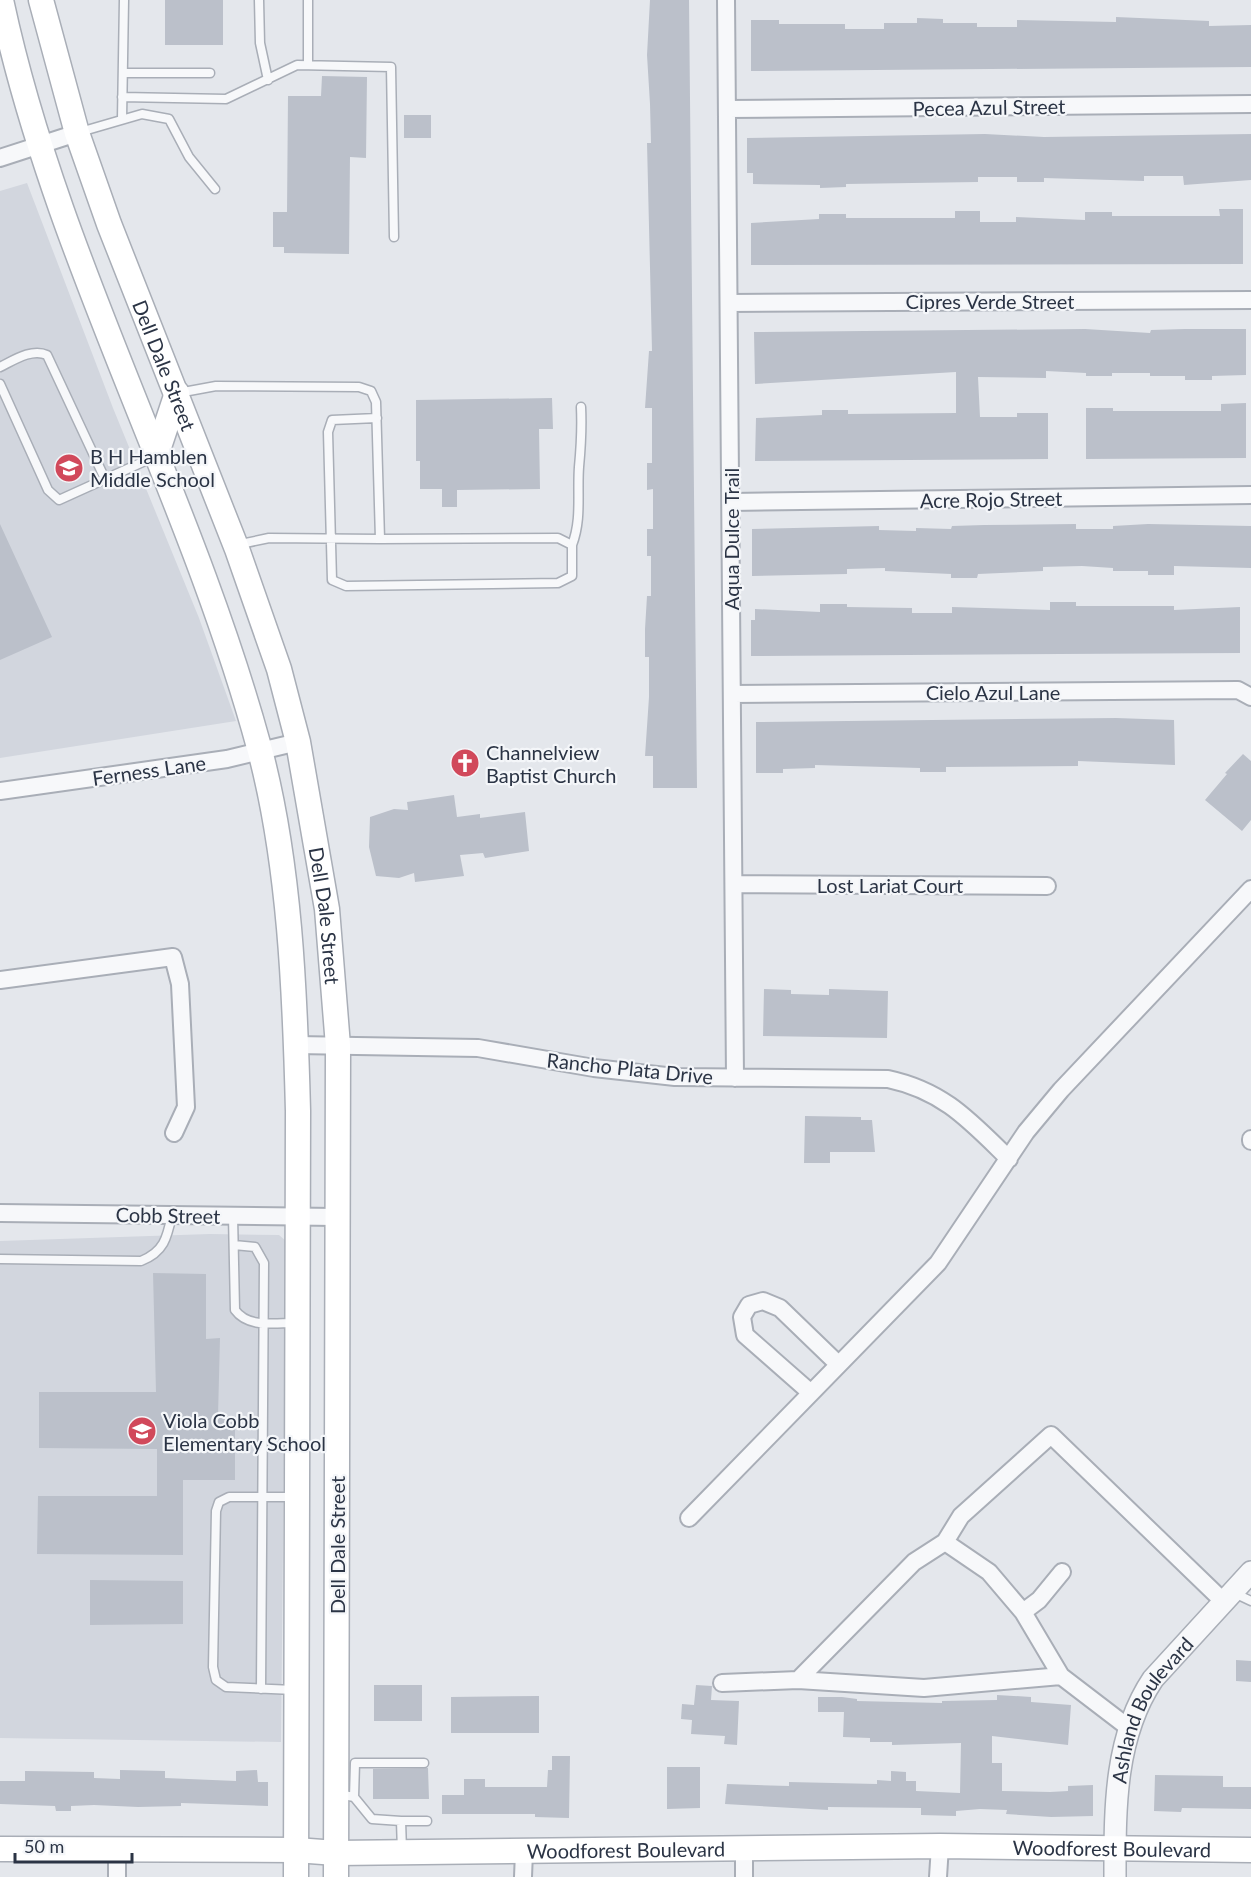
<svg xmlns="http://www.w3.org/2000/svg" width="1251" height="1877" font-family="Lato,sans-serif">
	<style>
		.built { fill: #d2d6de }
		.building { fill: #bbc0ca }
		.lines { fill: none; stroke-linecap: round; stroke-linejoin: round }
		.service-casing { stroke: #a9aeb7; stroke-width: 11 }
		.minor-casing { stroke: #a9aeb7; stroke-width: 20 }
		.tertiary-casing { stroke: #a9aeb7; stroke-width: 24 }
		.secondary-casing { stroke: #a9aeb7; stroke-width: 27 }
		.service { stroke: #f7f8fa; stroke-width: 8 }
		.minor { stroke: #f7f8fa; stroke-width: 16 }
		.tertiary { stroke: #f7f8fa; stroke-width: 21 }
		.secondary { stroke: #fff; stroke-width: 24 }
		.labels { text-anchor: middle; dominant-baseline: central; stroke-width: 4.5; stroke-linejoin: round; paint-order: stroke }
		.street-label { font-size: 20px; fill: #2b3445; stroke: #f4f6f9 }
		.poi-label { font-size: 20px; fill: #2b3445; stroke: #f4f6f9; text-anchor: start }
	</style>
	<rect width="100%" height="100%" fill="#e4e7ec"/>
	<!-- built -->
	<path class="built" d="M27 183 113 408 199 618 236 721 0 758V191Z
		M210 1234 279 1235 286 1241 281 1742 0 1738V1241Z"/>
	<!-- building -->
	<path class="building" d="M165 0H223V45H165Z
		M650 0H689L697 788H653V756H645L649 697V657H645V629L647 596H651V556H647V529H653V489L647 490V463H652V408H645L649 351H652L647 143H651L650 104 647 55Z
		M1116 17 1209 21V26L1251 25V67L751 71V20H779V24H845V29H884V23H917V18L943 19V23H977V27H1017V20L1116 22Z
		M322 76 367 77 366 158 350 157 349 254 284 253V247H273V212H287L288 96H321Z
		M404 115H431V138H404Z
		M985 134 1044 137 1251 134V180L1184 185 1183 176H1144V181L1044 178V182H1017V177H978V182L846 184V187L820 188V185L753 184V173H747V138Z
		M1219 209H1243V264L751 265V223L819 219V214H846V218H955V211H980V222H1016V217L1085 220V212H1112V216H1220Z
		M1085 329 1150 333 1151 330 1185 329H1246V375L1212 376V380H1185V376H1150V373H1112V376H1086V373L1046 371V378L978 377 980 417H1017V413H1048V459L755 461 756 418 822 415V410H848V414L956 413V372L755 384 754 332Z
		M552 398 553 429H539L540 489 457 490V507H442V489H420V461H416V400Z
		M1246 403V458L1086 459V408H1113V411H1221V404Z
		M0 524 52 637 0 660Z
		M1076 524V529H1113V526L1148 524 1251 526V568L1174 566V575H1148V571H1113V568L1082 566 1043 567V571L978 574 977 578H951V574L885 571V568L847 569V574L752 576V529L879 526V530L916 531V528L951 529 952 526 984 525Z
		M1050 602H1076V606H1174V610L1240 607V653L751 656V620H755V609L820 612V604H847V607L912 608V613H952V607L1050 610Z
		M1116 718 1174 720 1175 765 1078 761V766L946 767V772H920V768L815 765V768L783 769V773H756V722Z
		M1243 754 1251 761V820L1242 831 1205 800 1227 774 1225 773Z
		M454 795 457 817 480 814V818L525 812 529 851 485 858 483 853 460 855 464 876 415 882 414 873 399 878 376 876 369 847 370 817 394 809 408 810 407 802Z
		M764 989 791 990V994L829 995V989L888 991 887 1038 763 1036Z
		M805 1116 861 1117V1120H872L875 1152H830V1163H804Z
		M153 1273 206 1274V1339L220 1338 218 1416 235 1417V1480H183V1555L37 1554 38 1496H157V1449L39 1448V1392H156Z
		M90 1580 183 1581V1624L90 1625Z
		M1236 1660 1251 1661V1682L1236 1681Z
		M374 1685H422V1721H374Z
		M696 1685 712 1686 711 1700 739 1701 737 1745 724 1744 725 1736 691 1734 692 1720 681 1719 682 1704 694 1705Z
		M997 1695 1031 1697V1702L1071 1705 1068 1745 992 1736V1763H1002V1791L1050 1792 1068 1791V1786L1093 1785V1816L1051 1817 1006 1814 1007 1810 980 1809 956 1811V1816L921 1815V1808L828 1807V1810L725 1804 727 1784 789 1786V1782L877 1784V1780L891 1781V1771L906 1772V1781H916V1791L960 1793 961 1743 892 1745V1742H870V1738L843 1737 844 1712H818V1697H842L857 1699V1701L942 1703V1701L997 1700Z
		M539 1696V1733H451V1697Z
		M552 1756H570L569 1818 535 1817V1814H442V1795H464V1779H485V1787H547L548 1770H552Z
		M667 1767H700V1808L667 1809Z
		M428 1768 429 1799H373V1769Z
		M120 1770 165 1771V1778L236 1781V1771L257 1770 258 1782H268V1806L181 1803V1806L138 1807 94 1805 71 1806V1811H56L55 1806 0 1804V1781H25V1771L94 1772V1778L120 1779Z
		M1155 1775 1223 1776V1787H1251V1809L1182 1808 1181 1812 1154 1811Z"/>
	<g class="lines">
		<!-- service casing -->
		<g class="service-casing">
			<path id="service" d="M259 0 260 43 268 80
				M308 0V65
				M123 73H210
				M122 97 226 99 297 65 391 67 394 237
				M122 119 124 0
				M80 132 142 114 169 119 189 157 215 189
				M0 367C14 360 32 348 47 355L105 479
				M0 384 48 490 59 500 156 456
				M178 393 216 386 359 387 371 391 376 402 380 539 558 538 572 545V576L558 583 346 586 332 580 328 432 332 420 377 418
				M236 545 269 538 380 539
				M572 545C582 519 577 494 579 467 581 446 582 427 581 407
				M233 1216 235 1310C248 1328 274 1323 294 1323
				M234 1245 255 1247 264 1263 261 1689
				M0 1259 141 1261C164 1252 167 1238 172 1215
				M294 1497H229L219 1502 216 1511 213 1667 216 1680 226 1687 294 1690
				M1232 1592 1251 1601
				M338 1794 354 1797 372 1819 401 1821 402 1851
				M354 1797 355 1763H424
				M401 1821H427"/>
		</g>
		<!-- minor casing -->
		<g class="minor-casing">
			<path id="minor" d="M726 0 735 1078
				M727 109 1251 104
				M0 158 77 133
				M729 303 1251 300
				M731 502 1251 495
				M732 694 1238 690 1251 697
				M0 791 227 759 298 742
				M734 884 1047 886
				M0 980 173 957 180 984 186 1107 174 1133
				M296 1045 478 1048 594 1068 675 1077 888 1079C944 1091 970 1121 1009 1159
				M1251 1139V1141
				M0 1213 336 1217
				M811 1393 745 1335 742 1317 749 1305 763 1301 780 1308 838 1364
				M689 1518 938 1263 1026 1132 1061 1090 1251 889
				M945 1542 989 1572 1023 1612 1061 1676 1129 1728
				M1023 1612 1039 1600 1062 1572
				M798 1680 924 1688 1061 1676
				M722 1683 798 1680 914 1562 945 1542 961 1516 1051 1435 1224 1602
				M744 1850V1877
				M117 1877V1849
				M523 1877 524 1852
				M938 1877 940 1846"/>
		</g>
		<!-- tertiary casing -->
		<g class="tertiary-casing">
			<g id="tertiary">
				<path id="s1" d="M1115 1877C1115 1810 1114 1737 1153 1679L1251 1572"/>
			</g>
		</g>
		<!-- secondary casing -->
		<g class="secondary-casing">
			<g id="secondary">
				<path d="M1 0C56 259 190 493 259 747 290 862 295 993 298 1111L296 1877"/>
				<path id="s2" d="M41 0 77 133 109 224 237 549 279 669 298 742 327 909 338 1046 336 1877"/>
				<path d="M156 456 177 393"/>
				<path id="s3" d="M0 1849 296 1850 336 1853 940 1846 1251 1850"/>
			</g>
		</g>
		<!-- service -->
		<use href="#service" class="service"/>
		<!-- minor -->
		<use href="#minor" class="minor"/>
		<!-- tertiary -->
		<use href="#tertiary" class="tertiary"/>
		<!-- secondary -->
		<use href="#secondary" class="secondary"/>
	</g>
	<!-- icons -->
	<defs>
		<g id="school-disc" transform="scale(1.5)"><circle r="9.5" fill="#d1495b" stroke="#f4f6f9"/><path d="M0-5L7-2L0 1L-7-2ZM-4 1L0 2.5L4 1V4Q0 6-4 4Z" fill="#fff"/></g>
		<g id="church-disc" transform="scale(1.5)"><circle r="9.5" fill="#d1495b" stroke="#f4f6f9"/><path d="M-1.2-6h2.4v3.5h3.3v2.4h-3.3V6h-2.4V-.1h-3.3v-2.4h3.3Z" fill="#fff"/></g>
	</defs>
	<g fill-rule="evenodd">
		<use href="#school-disc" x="69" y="468"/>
		<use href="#church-disc" x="465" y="763"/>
		<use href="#school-disc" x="142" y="1431"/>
	</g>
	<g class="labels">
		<!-- street labels -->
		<g class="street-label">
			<text transform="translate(989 107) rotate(-1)">Pecea Azul Street</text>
			<text x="990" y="301">Cipres Verde Street</text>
			<text stroke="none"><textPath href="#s2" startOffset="386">Dell Dale Street</textPath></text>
			<text transform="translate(991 499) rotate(-1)">Acre Rojo Street</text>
			<text transform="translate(731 539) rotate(-90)">Aqua Dulce Trail</text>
			<text x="993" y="692">Cielo Azul Lane</text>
			<text transform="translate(149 770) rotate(-8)">Ferness Lane</text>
			<text x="890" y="885">Lost Lariat Court</text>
			<text stroke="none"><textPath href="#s2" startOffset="962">Dell Dale Street</textPath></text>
			<text transform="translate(630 1068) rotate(6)">Rancho Plata Drive</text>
			<text transform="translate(168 1215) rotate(1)">Cobb Street</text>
			<text transform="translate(337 1545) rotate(-90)">Dell Dale Street</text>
			<text stroke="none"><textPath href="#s1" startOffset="176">Ashland Boulevard</textPath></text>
			<text stroke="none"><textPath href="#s3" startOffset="1112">Woodforest Boulevard</textPath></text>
			<text stroke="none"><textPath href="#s3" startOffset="626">Woodforest Boulevard</textPath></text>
		</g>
		<!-- poi labels -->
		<g class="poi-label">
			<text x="90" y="456">B H Hamblen<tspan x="90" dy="23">Middle School</tspan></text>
			<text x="486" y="752">Channelview<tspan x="486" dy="23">Baptist Church</tspan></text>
			<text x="163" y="1420">Viola Cobb<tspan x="163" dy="23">Elementary School</tspan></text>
		</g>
	</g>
	<!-- scale -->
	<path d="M15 1853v9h117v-9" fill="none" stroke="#2b3445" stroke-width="3"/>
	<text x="24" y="1853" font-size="18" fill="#2b3445" stroke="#f4f6f9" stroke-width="4.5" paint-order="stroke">50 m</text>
</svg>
